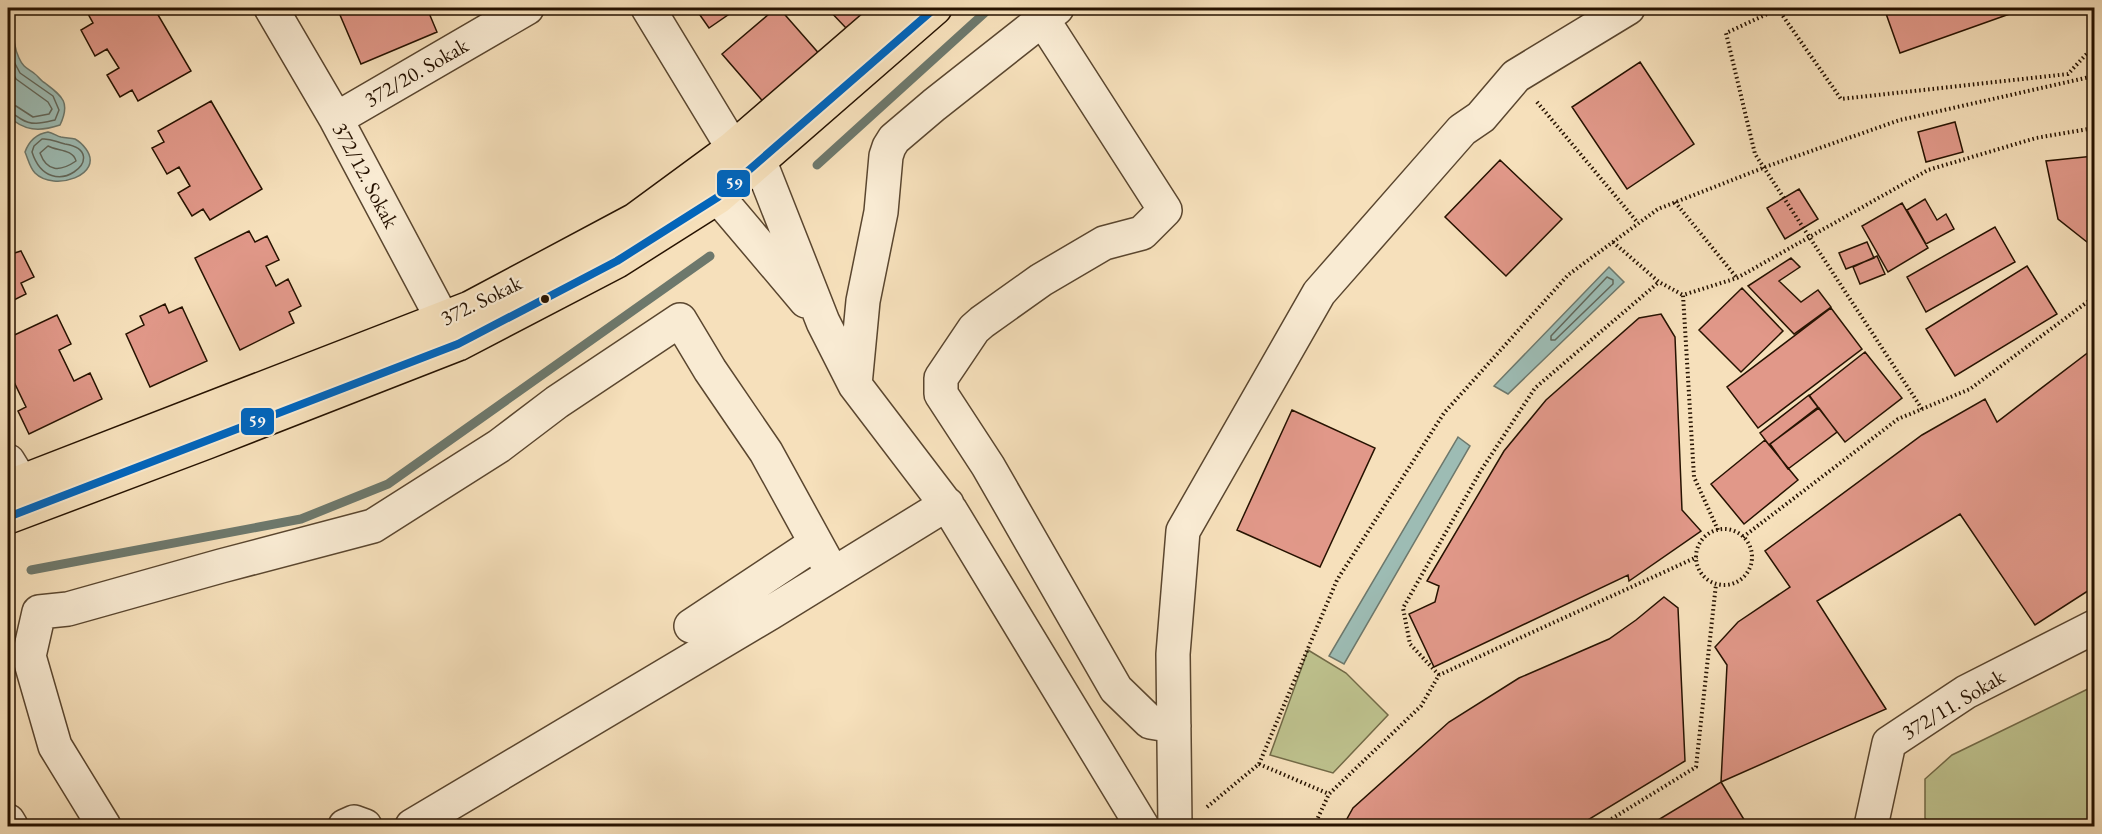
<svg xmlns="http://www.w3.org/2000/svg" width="2102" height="834" font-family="'EB Garamond',serif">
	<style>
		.green { fill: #bec28e; stroke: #726a47; stroke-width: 1.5 }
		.water { fill: #9dbcb4; stroke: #6d786c; stroke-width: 1.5 }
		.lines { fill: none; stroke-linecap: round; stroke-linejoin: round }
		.shore { stroke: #62675a; stroke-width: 1.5 }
		.stream { stroke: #6d786c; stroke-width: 9 }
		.building { fill: #e19889; stroke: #261200; stroke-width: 1.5 }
		.minor-casing { stroke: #5a462f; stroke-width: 36 }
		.major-casing { stroke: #261200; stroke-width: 36 }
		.path { stroke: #261200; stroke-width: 4; stroke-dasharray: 1.5 3; stroke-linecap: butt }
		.minor { stroke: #f9ebd3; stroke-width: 33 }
		.major { stroke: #f6e0bb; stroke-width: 33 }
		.bus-1-casing { stroke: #f9ebd3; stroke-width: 12 }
		.bus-1 { stroke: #0065bd; stroke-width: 8 }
		.bus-dot { fill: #261200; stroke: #f9ebd3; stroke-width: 2 }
		.labels { text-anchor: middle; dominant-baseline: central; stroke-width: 4.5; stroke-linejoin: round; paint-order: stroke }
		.street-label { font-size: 21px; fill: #261200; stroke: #f9ebd3 }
		.line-badge { stroke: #f9ebd3; stroke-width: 2 }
		.badge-label { font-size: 16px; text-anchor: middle; font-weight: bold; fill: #fff }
	</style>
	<rect width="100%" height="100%" fill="#f6e0bb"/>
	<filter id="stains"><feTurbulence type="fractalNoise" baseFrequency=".00333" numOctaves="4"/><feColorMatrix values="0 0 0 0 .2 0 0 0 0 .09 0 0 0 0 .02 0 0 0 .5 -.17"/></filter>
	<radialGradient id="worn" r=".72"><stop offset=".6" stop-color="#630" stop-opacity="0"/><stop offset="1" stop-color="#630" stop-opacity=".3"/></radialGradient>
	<!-- green -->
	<path class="green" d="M1308 650 1346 673 1388 715 1333 773 1270 755Z
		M2094 686V826H1931L1925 818V779L1952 755Z"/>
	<!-- water -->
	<path class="water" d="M8 8H11C15 24 11 42 19 58 23 67 27 68 35 74 38 76 41 81 45 83 62 96 71 102 60 125 39 132 24 131 8 116Z
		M48 132C53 133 57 136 61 137 66 138 71 138 75 139 79 141 83 145 86 149 105 175 54 192 35 173 30 168 28 159 25 152 29 141 36 134 48 132Z
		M1609 267 1624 282 1508 394 1494 386Z
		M1458 437 1470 446 1344 664 1329 656Z"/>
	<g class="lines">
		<!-- shore -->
		<path class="shore" d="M8 40 12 58 20 73 53 96 59 110 55 120C42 123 32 126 21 119 16 116 14 113 8 112
			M8 66 16 79 48 102 52 109 49 114 33 117 16 106 8 105
			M42 139C51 138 56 142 65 144 115 152 50 208 32 152L34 146Z
			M48 146C57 151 73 149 76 161 60 172 47 172 40 153Z
			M1607 277 1613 280V284L1555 340H1551V336Z"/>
		<!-- stream -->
		<path class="stream" d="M817 165 990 8
			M31 570 301 519 388 484 710 256"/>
	</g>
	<!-- building -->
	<path class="building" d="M95 8H154L191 71 138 101 132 90 120 97 107 75 119 68 107 49 95 56 81 30 93 23 87 12Z
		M337 8H442L429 13 437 32 361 64Z
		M695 8H738L709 28Z
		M776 8H779L822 57 766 105 722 54Z
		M827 8H870L846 28Z
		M1884 8H2017L2018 11 1900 53Z
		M1640 62 1694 144 1627 189 1572 107Z
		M211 101 262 189 210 220 203 209 192 216 178 193 190 186 179 167 167 174 152 148 164 142 158 131Z
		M1955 122 1963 152 1926 162 1918 132Z
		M2094 156V243L2092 246 2058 219 2046 161Z
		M1500 160 1562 219 1506 276 1445 217Z
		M1799 189 1818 219 1785 239 1767 208Z
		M1925 199 1937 220 1946 214 1954 229 1926 244 1907 210Z
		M1902 203 1928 248 1888 272 1862 226Z
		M1995 227 2015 262 1926 312 1907 277Z
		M249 231 255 242 267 236 279 260 266 266 276 286 288 279 301 306 289 312 294 323 240 350 195 258Z
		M1867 242 1874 258 1846 269 1839 253Z
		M21 251 34 277 21 283 26 294 8 303V255Z
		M1877 256 1885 274 1860 284 1853 267Z
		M1791 258 1800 267 1779 281 1801 302 1818 290 1831 307 1794 334 1748 286Z
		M2027 266 2057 314 1955 376 1926 329Z
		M1742 288 1783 331 1741 372 1699 330Z
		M165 304 169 313 182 307 207 361 150 387 126 334 144 325 140 316Z
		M1831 308 1862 349 1758 428 1727 387Z
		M1661 314 1675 337 1682 510 1701 531 1629 581 1628 575 1434 667 1409 614 1435 602 1439 586 1427 581 1504 451 1546 400 1639 318Z
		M57 315 71 344 59 350 74 381 90 373 102 399 29 434 18 411 26 407 13 380 8 382V338Z
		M2094 348V587L2035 625 1960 514 1817 601 1886 709 1721 782 1727 665 1715 647 1738 622 1790 587 1765 551 1922 435 1985 399 1997 422Z
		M1865 352 1902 398 1845 442 1809 396Z
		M1809 395 1818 407 1769 445 1760 433Z
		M1819 408 1837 432 1788 469 1770 444Z
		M1292 410 1375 448 1320 567 1237 530Z
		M1765 440 1798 480 1744 524 1711 484Z
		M1664 597 1678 608 1685 761 1578 826H1343L1353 808 1449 722 1519 678 1609 639 1636 620Z
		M1721 782 1748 826H1648Z"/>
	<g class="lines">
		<!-- minor casing -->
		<g class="minor-casing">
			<path id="minor" d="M271 8 336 119 443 320 458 342
				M648 8 733 148
				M1043 20 1165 210 1142 233 1104 243 1041 280 982 322 974 329 941 378V394L988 466 1116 689 1150 722 1174 726
				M336 119 527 8
				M734 149 760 162 823 322 855 385 951 511 1142 826
				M726 170 718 197 806 301
				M855 385 863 301 881 212 886 156 889 147 894 139 934 105 1057 8
				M8 461 21 482
				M691 626 816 543
				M8 821 11 826
				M104 826 55 746 29 656 39 612 68 609 221 566 373 526 499 446 557 402 680 320 710 370 766 452 833 574
				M345 826 354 822 365 826
				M412 826 770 613 947 504
				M1175 826 1173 654 1183 531 1319 293 1462 130 1481 117 1516 76 1628 8
				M1871 826 1889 743 1966 692 2094 627"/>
		</g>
		<!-- major casing -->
		<g class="major-casing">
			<path id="major" d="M8 487 470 308 635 220 733 148 895 8
				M8 517 207 442 458 344 617 261 718 197 935 8"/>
		</g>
		<!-- path -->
		<path class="path" d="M1537 102 1638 223
			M1675 202 1737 278
			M1613 242 1659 282 1683 295
			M1922 409 1755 154 1726 33 1778 9 1841 99 2068 74 2094 46
			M1696 557a28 28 0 1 1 56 0a28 28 0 1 1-56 0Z
			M1718 530 1694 477 1683 295 1737 278 1928 170 2036 138 2094 128
			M1743 537 1898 419 1970 389 2094 297
			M1439 675 1410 644 1403 608 1480 472 1535 388 1659 282
			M1259 764 1329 794
			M1207 807 1259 764 1337 580 1444 413 1568 275 1658 209 1768 166 1900 120 2094 76
			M1314 826 1329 794 1421 706 1439 675 1697 557
			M1600 826 1696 767 1716 584"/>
		<!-- minor -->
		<use href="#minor" class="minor"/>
		<!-- major -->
		<use href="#major" class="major"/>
		<!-- bus-1 casing -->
		<g class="bus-1-casing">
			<path id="bus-1" d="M8 517 458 344 617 261 718 197 935 8"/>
		</g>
		<!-- bus-1 -->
		<use href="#bus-1" class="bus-1"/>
	</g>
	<!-- markers -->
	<circle class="bus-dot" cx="545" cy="299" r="5"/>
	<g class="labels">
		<!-- street labels -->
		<g class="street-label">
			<text transform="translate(416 72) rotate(-30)">372/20. Sokak</text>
			<text transform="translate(366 175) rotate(62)">372/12. Sokak</text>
			<text transform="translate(481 300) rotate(-26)">372. Sokak</text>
			<text transform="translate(1953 704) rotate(-31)">372/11. Sokak</text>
		</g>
	</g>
	<g class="line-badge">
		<rect x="716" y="169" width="35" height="29" rx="6" fill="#0065bd"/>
		<rect x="240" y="407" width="35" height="29" rx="6" fill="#0065bd"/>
	</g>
	<g class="badge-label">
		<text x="734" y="189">59</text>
		<text x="257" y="427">59</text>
	</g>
	<!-- margin -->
	<rect width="2102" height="834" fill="none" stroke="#f6e0bb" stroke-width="30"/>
	<rect x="9" y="9" width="2084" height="816" fill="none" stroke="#261200" stroke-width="3"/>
	<rect x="15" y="15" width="2072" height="804" fill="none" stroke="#261200" stroke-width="1.5"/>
	<rect width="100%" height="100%" filter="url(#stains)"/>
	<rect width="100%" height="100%" fill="url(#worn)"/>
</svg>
